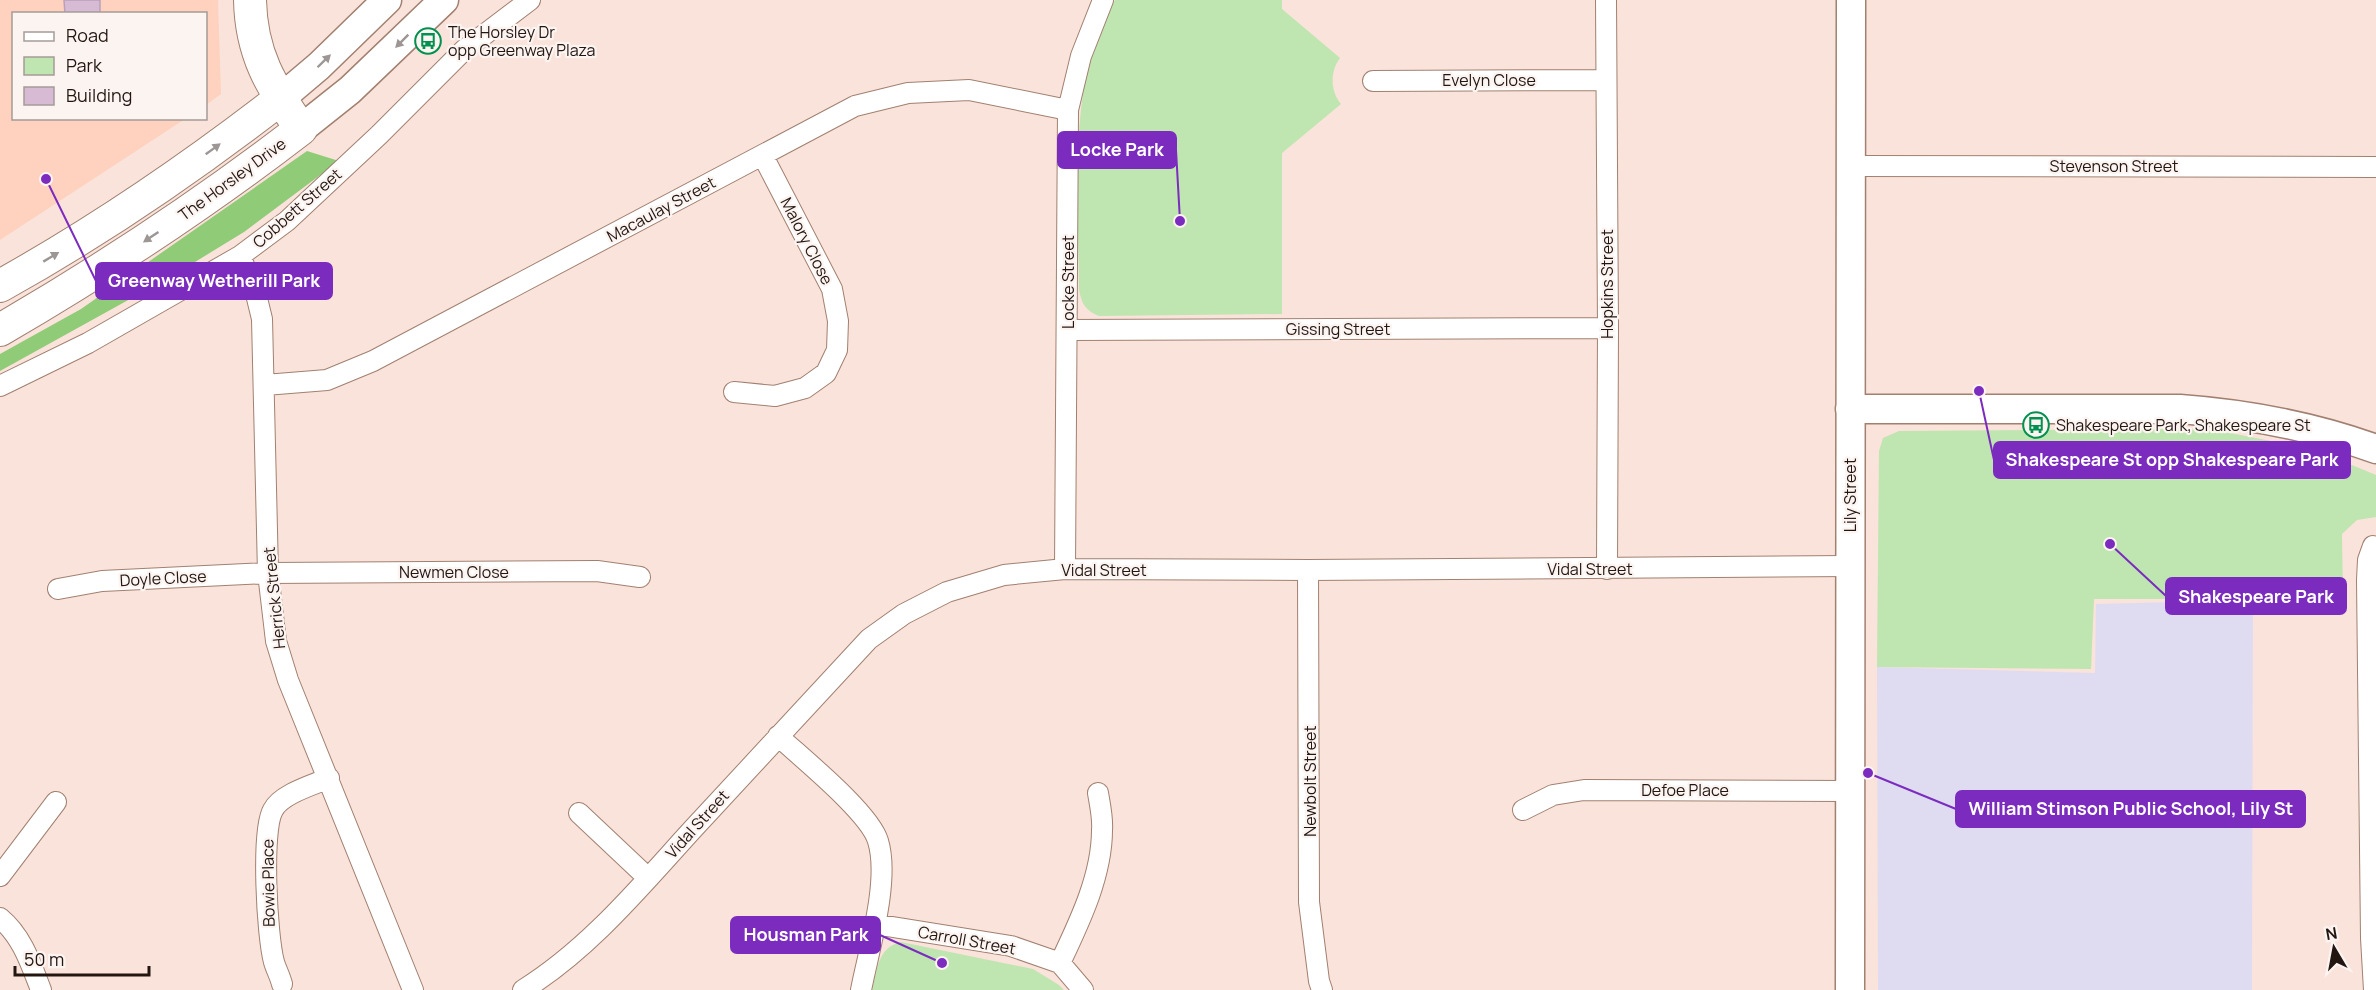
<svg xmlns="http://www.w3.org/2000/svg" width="2376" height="990" font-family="Manrope,sans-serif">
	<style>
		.built { fill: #fed2be }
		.education { fill: #dfdcf2 }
		.green { fill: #bfe5b0 }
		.forest { fill: #90cb78 }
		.building { fill: #d7bbd5; stroke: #bba0ba; stroke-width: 1.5 }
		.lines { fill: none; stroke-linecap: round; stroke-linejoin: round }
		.street-casing { stroke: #a18071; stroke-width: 22 }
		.secondary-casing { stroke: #a18071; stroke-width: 31 }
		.primary-casing { stroke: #a18071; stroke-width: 34 }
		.street { stroke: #fff; stroke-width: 20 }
		.secondary { stroke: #fff; stroke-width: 28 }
		.primary { stroke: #fff; stroke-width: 32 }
		.oneway { fill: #9c9694 }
		.labels { text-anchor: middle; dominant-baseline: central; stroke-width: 4.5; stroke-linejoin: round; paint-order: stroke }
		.poi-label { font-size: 16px; fill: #231611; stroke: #fcf4f1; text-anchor: start }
		.street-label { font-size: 16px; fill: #231611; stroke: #fcf4f1 }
		.leader { fill: none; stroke: #7b2cbf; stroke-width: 2 }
		.callout-dot { fill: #7b2cbf; stroke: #fcf4f1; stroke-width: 2 }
		.callout { fill: #7b2cbf; stroke: #7b2cbf; stroke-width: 2 }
		.callout-label { font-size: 18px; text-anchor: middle; font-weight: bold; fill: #fff }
	</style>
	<rect width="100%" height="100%" fill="#fae3da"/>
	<!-- built -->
	<path class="built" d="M0 0H218L221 94 206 105V14H14V118L185 119 0 240Z"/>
	<!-- education -->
	<path class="education" d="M2253 600 2252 990H1878L1877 667 2095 673 2096 604Z"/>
	<!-- green -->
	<path class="green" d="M1115 0H1282V9L1340 58C1330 71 1330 91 1341 104L1282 153V314L1099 316C1086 311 1081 303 1079 289 1079 205 1066 72 1115 0Z
		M2185 429 2230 433 2313 449 2376 475V517L2357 520 2342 534 2343 599H2094L2091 669 1877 667 1879 451 1883 438 1899 431Z
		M901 942 1033 969 1059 985 1064 990H872C877 970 878 947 901 942Z"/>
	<!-- forest -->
	<path class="forest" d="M307 151 339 161 244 232 177 273 0 371V354L81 309Z"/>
	<!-- building -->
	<path class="building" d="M64 0H100V14H65Z"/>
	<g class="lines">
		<!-- street casing -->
		<g class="street-casing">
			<path id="street" d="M1606 0 1608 328 1607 569
				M1373 81 1605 80
				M1852 166 2376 167
				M240 256 255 290 262 319 268 573 276 641 288 680 413 990
				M1068 330 1608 328
				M265 385 327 380 373 361 855 106 908 93 969 90 1068 110
				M0 386 88 343 240 256 287 221 379 135 464 50 530 0
				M734 392 775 396 805 388 826 373 837 350 838 321 832 289 763 156
				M2373 546 2368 560 2367 580 2371 938 2374 990
				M1065 569 1068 110 1081 56 1103 0
				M1308 570 1309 902 1319 981 1322 990
				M58 589 102 581 268 573 597 571 640 577
				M778 736C802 758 870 813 878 841 890 880 869 949 861 990
				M1523 810 1553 795 1584 790 1851 791
				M579 813 648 878
				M0 876 56 802
				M0 918C22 936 31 964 41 990
				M874 924 1011 946 1060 963 1083 990
				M1060 963C1079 923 1102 876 1102 830 1103 818 1100 805 1098 793
				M282 984C280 976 276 969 274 962 267 937 261 830 273 810 281 794 313 785 329 778
				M523 990C589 949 640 887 692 830 751 766 810 702 869 639L904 614 947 592 1004 575 1065 569 1308 570 1850 566"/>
		</g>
		<!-- secondary casing -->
		<g class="secondary-casing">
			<path id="secondary" d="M280 99 319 66 387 0
				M301 129 350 90 444 0
				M1850 409H2180C2248 414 2312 426 2376 449
				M1850 990 1851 0"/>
		</g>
		<!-- primary casing -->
		<g class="primary-casing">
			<path id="primary" d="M0 286C99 231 191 168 280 99
				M0 330C105 269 205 203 301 129 271 86 251 54 250 0"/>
		</g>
		<!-- street -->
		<use href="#street" class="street"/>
		<!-- secondary -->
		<use href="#secondary" class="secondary"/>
		<!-- primary -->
		<use href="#primary" class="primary"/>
	</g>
	<!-- one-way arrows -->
	<defs><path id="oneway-solid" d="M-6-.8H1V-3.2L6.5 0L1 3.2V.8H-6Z" transform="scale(1.5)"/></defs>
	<g class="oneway">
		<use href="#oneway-solid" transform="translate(402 41) rotate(135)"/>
		<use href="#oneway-solid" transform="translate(324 61) rotate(-44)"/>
		<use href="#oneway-solid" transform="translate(213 149) rotate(-36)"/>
		<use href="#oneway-solid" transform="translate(151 237) rotate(146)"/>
		<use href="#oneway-solid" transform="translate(51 257) rotate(-31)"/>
	</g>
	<!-- icons -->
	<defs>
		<g id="bus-ring" transform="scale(1.35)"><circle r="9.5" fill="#fcf4f1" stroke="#009150" stroke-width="1.5"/><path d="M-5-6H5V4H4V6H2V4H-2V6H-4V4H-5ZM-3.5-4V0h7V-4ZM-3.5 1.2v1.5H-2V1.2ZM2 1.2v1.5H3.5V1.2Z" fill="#009150"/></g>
	</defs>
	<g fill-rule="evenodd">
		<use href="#bus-ring" x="428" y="41"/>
		<use href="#bus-ring" x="2036" y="425"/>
	</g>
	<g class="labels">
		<!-- poi labels -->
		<g class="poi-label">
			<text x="448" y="32">The Horsley Dr<tspan x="448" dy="18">opp Greenway Plaza</tspan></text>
			<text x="2056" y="425">Shakespeare Park, Shakespeare St</text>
		</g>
		<!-- street labels -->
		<g class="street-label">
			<text x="1489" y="80">Evelyn Close</text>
			<text x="2114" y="166">Stevenson Street</text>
			<text transform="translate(232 179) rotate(-36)">The Horsley Drive</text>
			<text transform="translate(297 208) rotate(-41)">Cobbett Street</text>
			<text transform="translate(661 209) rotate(-28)">Macaulay Street</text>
			<text transform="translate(807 241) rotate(63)">Malory Close</text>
			<text transform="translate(1068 282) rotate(-90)">Locke Street</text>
			<text transform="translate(1607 284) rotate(-90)">Hopkins Street</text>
			<text x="1338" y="329">Gissing Street</text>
			<text transform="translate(1850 495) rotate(-90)">Lily Street</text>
			<text x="1590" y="569">Vidal Street</text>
			<text x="1104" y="570">Vidal Street</text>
			<text x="454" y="572">Newmen Close</text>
			<text transform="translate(163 578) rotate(-3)">Doyle Close</text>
			<text transform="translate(274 598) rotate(-96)">Herrick Street</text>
			<text transform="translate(1310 781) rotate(-90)">Newbolt Street</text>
			<text x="1685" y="790">Defoe Place</text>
			<text transform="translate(697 824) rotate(-48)">Vidal Street</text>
			<text transform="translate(268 883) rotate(-91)">Bowie Place</text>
			<text transform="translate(967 940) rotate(10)">Carroll Street</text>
		</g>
	</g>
	<!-- callouts -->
	<path class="leader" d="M1180 221L1176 150M46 179L96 281M1979 391L1994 460M2110 544L2166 596M1868 773L1956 809M942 963L880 935"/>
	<g class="callout-dot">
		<circle cx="1180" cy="221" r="6"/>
		<circle cx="46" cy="179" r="6"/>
		<circle cx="1979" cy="391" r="6"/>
		<circle cx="2110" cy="544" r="6"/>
		<circle cx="1868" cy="773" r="6"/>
		<circle cx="942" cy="963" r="6"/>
	</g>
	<g class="callout">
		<rect x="1058" y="132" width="118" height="36" rx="6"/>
		<rect x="96" y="263" width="236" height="36" rx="6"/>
		<rect x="1994" y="442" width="356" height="36" rx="6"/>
		<rect x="2166" y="578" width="180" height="36" rx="6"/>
		<rect x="1956" y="791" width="349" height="36" rx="6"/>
		<rect x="731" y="917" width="149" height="36" rx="6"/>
	</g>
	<g class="callout-label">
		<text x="1117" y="156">Locke Park</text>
		<text x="214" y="287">Greenway Wetherill Park</text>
		<text x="2172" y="466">Shakespeare St opp Shakespeare Park</text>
		<text x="2256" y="603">Shakespeare Park</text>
		<text x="2131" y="815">William Stimson Public School, Lily St</text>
		<text x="806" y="941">Housman Park</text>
	</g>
	<!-- legend -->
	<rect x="12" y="12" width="195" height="108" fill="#fcf4f1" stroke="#a59b97" stroke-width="1.5"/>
	<rect x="24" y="32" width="30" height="9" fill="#ffffff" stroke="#a59b97" stroke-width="1.5"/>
	<text x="66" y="42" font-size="18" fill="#231611">Road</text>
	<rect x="24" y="57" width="30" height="18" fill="#bfe5b0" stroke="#a59b97" stroke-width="1.5"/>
	<text x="66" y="72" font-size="18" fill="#231611">Park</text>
	<rect x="24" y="87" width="30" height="18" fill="#d7bbd5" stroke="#a59b97" stroke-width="1.5"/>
	<text x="66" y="102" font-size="18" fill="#231611">Building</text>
	<!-- north arrow -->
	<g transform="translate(2334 948) rotate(350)" stroke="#fcf4f1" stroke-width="4.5" paint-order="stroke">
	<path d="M0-4.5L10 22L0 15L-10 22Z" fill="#231611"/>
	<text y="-9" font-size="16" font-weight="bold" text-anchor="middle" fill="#231611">N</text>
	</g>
	<!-- scale -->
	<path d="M15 966v9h134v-9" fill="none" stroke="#231611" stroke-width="3"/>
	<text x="24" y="966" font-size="18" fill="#231611" stroke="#fcf4f1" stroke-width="4.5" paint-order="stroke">50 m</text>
</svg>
